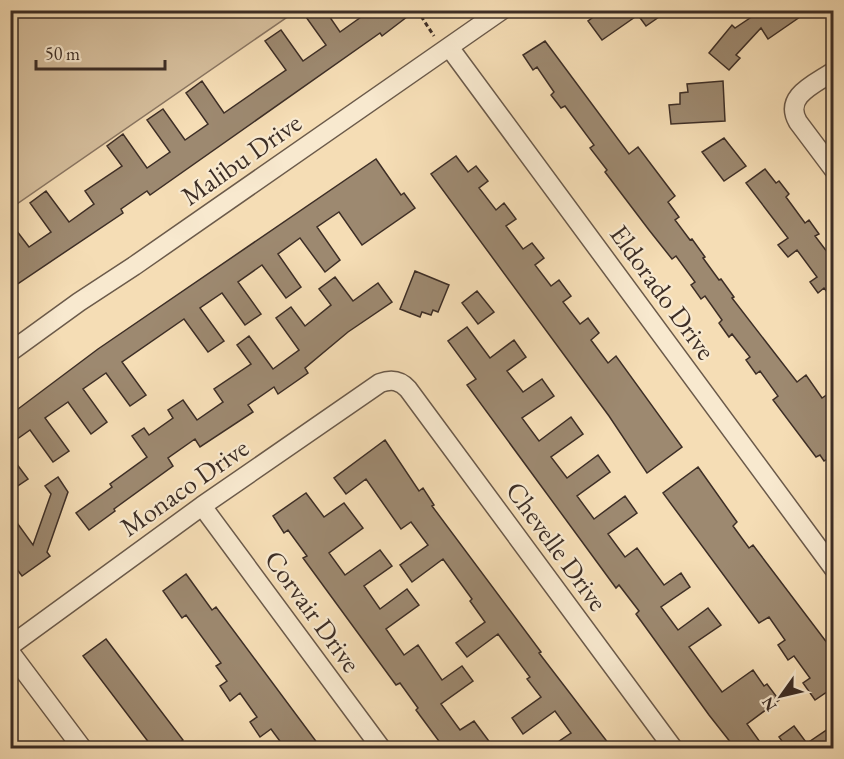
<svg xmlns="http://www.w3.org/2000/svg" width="844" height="759" font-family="'EB Garamond',serif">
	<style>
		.green { fill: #d6bf9d; stroke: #8a7662; stroke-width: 1.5 }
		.building { fill: #9d8970; stroke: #3d2e26; stroke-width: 1.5 }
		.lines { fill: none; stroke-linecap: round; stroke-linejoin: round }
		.minor-casing { stroke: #6b5a4a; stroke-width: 21 }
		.path { stroke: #3d2e26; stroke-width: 3; stroke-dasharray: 4.5 3; stroke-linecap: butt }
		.minor { stroke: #f8e9cf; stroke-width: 18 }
		.labels { text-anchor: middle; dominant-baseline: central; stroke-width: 4.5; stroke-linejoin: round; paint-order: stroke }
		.street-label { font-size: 27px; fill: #3d2e26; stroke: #f8e9cf }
	</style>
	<rect width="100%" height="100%" fill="#f5ddb5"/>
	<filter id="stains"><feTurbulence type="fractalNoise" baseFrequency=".00333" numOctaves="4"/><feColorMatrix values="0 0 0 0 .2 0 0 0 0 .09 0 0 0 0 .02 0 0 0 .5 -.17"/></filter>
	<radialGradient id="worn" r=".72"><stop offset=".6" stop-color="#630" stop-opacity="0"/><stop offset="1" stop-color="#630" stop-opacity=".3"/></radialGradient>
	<!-- green -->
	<path class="green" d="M11 10H296V11L11 208Z"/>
	<!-- building -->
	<path class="building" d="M301 10H325L340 32 371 10H416L382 36 380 33 150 195 147 191 121 209 123 213 10 289V222L29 247 51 232 30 203 46 191 69 222 94 204 85 191 122 166 107 146 123 134 147 168 170 152 147 120 163 109 185 140 208 124 186 93 202 81 224 113 286 70 265 41 281 30 303 61 326 45Z
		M603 10H669L646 26 638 15 602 40 588 21Z
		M762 10H810L768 39 761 28 736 55 740 58 729 70 709 53 732 25 735 28Z
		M545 41 629 154 638 147 675 196 668 202 679 217 675 220 690 240 692 239 705 257 703 258 719 280 721 279 734 297 732 298 797 382 806 375 822 398 834 390V454L824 461 820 455 816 457 773 400 778 396 760 371 756 374 746 360 750 357 732 334 729 337 719 323 722 320 705 296 701 299 691 285 695 282 676 256 672 259 649 230 605 172 607 170 590 148 594 145 565 106 561 108 551 95 554 92 537 67 533 70 523 55Z
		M723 81 725 121 671 124 669 105 680 104V93L688 92 687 84Z
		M724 138 746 166 724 181 702 152Z
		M456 156 468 172 476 166 488 181 479 188 496 210 504 203 516 219 506 226 523 249 532 243 544 258 535 265 551 286 559 280 571 296 563 302 580 324 588 318 599 333 591 340 608 363 616 356 682 447 647 473 609 416 431 174Z
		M376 159 401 195 404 193 415 208 362 245 339 212 317 227 340 260 325 272 300 238 278 254 301 287 286 298 262 265 238 282 261 314 245 325 222 293 200 308 224 341 208 352 184 319 122 362 146 395 130 406 106 373 83 389 107 422 91 434 68 402 45 418 69 451 53 462 30 430 10 444V415L98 349Z
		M765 169 776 183 779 181 789 194 786 197 805 223 809 220 819 234 815 236 834 261V301L824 288 818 293 810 282 817 277 797 250 788 257 778 245 788 238 746 183Z
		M415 271 449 285 438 312 433 310 431 315 422 312 420 317 400 309Z
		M335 277 353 301 378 283 392 302 348 332 305 368 308 373 278 394 274 387 248 405 253 412 200 447 195 439 168 458 173 466 114 509 115 511 89 530 76 513 112 487 110 484 147 457 132 436 144 428 149 435 173 418 168 410 183 400 197 420 223 402 214 389 251 364 237 345 249 336 273 369 299 350 276 318 291 307 305 326 331 305 319 289Z
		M477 291 494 312 478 324 462 303Z
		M467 327 490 358 514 340 526 357 507 371 523 392 542 379 554 396 522 418 539 441 571 417 583 434 551 457 567 478 598 455 610 472 577 496 594 519 625 496 637 513 608 534 625 557 637 548 664 585 681 573 690 587 661 607 678 630 708 608 721 625 689 647 722 692 753 670 764 686 767 684 779 700 747 724 760 742 750 748H735L709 715 636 614 639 611 619 585 616 588 467 385 476 379 448 341Z
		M385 440 419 491 423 488 434 505 432 506 541 652 539 653 612 748H549L571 733 555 711 523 734 512 718 541 697 527 679 530 677 498 634 467 657 456 643 485 622 470 601 472 599 443 559 412 582 400 565 428 545 411 522 401 529 366 479 346 494 334 478Z
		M10 455 28 479 10 491Z
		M698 467 737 522 733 526 749 548 753 545 834 652V687L815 700 803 683 810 678 794 656 788 660 778 645 785 640 769 617 759 623 663 493Z
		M58 477 68 492 47 552 50 556 22 576 10 560V513L33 545 51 494 45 486Z
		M306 493 324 517 344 503 363 528 329 553 345 575 380 550 392 566 364 586 380 609 407 589 419 605 386 629 404 655 418 645 442 680 462 666 473 681 441 704 460 730 474 721 494 748H444L416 710 418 708 400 683 396 685 303 558 307 556 288 530 284 533 273 516Z
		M186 574 212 610 216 607 321 748H285L271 729 260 737 250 722 257 717 240 693 230 701 220 686 227 681 216 666 221 663 186 615 182 618 163 591Z
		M106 639 183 740 171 748H153L83 656Z
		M834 725V748H800Z
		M794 726 806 742 798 748H787L779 737Z"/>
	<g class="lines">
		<!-- minor casing -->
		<g class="minor-casing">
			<path id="minor" d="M449 47 834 569
				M834 71C815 84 783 96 798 122L834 170
				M10 352 79 302 134 266 502 10
				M202 506 381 748
				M10 646 202 506 380 383C391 379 400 380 408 389L673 748
				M10 652 82 748"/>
		</g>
		<!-- path -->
		<path class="path" d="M417 10 434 36"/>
		<!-- minor -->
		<use href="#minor" class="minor"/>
	</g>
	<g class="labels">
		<!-- street labels -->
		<g class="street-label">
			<text transform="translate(241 159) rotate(-35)">Malibu Drive</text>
			<text transform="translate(663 292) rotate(54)">Eldorado Drive</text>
			<text transform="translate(184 487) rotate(-35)">Monaco Drive</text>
			<text transform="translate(557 546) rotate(54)">Chevelle Drive</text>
			<text transform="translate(313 611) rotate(54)">Corvair Drive</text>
		</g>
	</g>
	<!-- margin -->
	<rect width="844" height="759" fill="none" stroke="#f5ddb5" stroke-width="36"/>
	<rect x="12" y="12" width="820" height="735" fill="none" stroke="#3d2e26" stroke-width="3"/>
	<rect x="18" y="18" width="808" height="723" fill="none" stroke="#3d2e26" stroke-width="1.5"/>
	<!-- north arrow -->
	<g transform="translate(781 696) rotate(236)" stroke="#f8e9cf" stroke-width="4.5" paint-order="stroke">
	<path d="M0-4.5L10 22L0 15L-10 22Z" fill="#3d2e26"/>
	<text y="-9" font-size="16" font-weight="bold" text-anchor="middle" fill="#3d2e26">N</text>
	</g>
	<!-- scale -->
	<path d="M36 60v9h129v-9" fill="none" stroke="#3d2e26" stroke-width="3"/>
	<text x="45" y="60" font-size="18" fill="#3d2e26" stroke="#f8e9cf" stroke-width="4.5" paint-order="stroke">50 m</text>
	<rect width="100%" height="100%" filter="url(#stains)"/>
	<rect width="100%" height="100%" fill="url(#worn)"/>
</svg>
